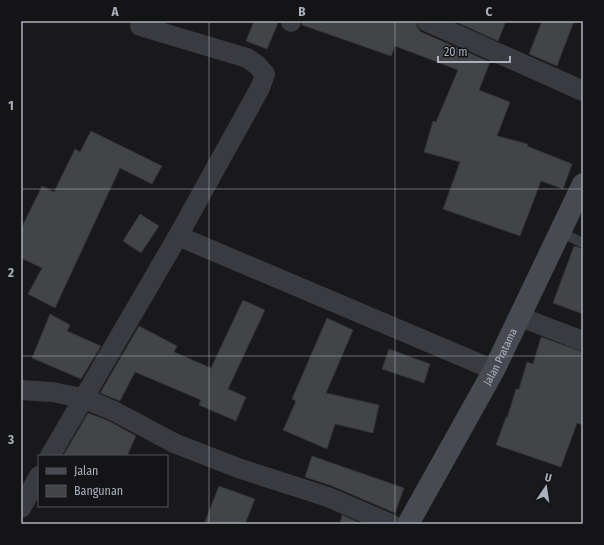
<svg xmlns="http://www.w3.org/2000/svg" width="604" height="545" font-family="'Fira Sans Condensed',sans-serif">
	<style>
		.building { fill: #434448; stroke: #323337 }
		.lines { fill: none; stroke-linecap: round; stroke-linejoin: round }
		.lane { stroke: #393b40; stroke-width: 10 }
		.street { stroke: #393b40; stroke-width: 20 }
		.secondary { stroke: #474a51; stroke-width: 22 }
		.grid { fill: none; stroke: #aab1bc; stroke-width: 1; stroke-opacity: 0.55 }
		.labels { text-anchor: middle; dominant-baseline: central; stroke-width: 3; stroke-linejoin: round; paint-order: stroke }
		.street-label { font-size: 11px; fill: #aab1bc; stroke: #141416 }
		.neatline { fill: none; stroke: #aab1bc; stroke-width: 1.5 }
		.grid-label { font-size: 13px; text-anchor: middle; font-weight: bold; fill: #aab1bc }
	</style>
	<rect width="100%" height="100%" fill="#19191b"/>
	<!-- building -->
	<path class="building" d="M254 21H279L267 49 246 41Z
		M302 21H415L417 27 421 32 490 62 479 90 510 102 497 136 528 144 527 146 572 164 563 189 541 181 520 236 443 209 460 162 424 152 433 121 436 122 458 70 395 46 391 56 302 25Z
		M454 21H506L498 41Z
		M542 21H574L557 66 529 54Z
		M91 131 162 166 152 184 120 168 55 308 28 294 42 268 21 258V229L42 186 54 192 75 149 80 152Z
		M140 214 159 226 141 253 123 241Z
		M574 246 583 249V314L553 303Z
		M243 300 265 310 228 389 246 397 236 421 199 405 201 400 135 372 120 401 100 393 139 326 177 346 174 352 211 368Z
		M50 314 70 325 67 331 101 346 81 379 32 358Z
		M327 318 353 330 326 393 379 405 373 433 335 424 327 449 283 430 296 401 292 399Z
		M541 337 583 352V425L577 423 561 467 496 445 506 417 507 418 516 389H519L527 362 533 364Z
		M389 349 430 364 424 383 382 369Z
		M88 413 109 421 136 436 127 456H63Z
		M312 456 404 488 395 513 332 486 305 477Z
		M219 486 255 499 245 524H204Z
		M342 515 362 524H340Z"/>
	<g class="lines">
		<!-- lane -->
		<path class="lane" d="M560 232 583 243"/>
		<!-- street -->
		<path class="street" d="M426 21 583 91
			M291 22V21
			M178 236 494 370
			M520 317 583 341
			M21 390 52 392 83 398 114 411 174 443 238 468 328 497 391 524
			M50 456 178 236 260 88 265 74 257 65 247 58 140 26
			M21 508 39 476"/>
		<!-- secondary -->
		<path class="secondary" id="s1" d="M408 524 494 370 583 184"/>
	</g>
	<!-- grid -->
	<path class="grid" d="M209 21V524M395 21V524M21 189H583M21 356H583"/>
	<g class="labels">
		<!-- street labels -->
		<g class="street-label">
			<text stroke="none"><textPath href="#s1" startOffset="191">Jalan Pratama</textPath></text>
		</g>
	</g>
	<!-- border -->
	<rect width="604" height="545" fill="none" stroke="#141416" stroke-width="44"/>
	<!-- legend -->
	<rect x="38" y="455" width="130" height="52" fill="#141416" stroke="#505358"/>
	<rect x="46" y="468" width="20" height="6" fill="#474a51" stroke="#505358"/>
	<text x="74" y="475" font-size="12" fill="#aab1bc">Jalan</text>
	<rect x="46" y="485" width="20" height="12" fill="#434448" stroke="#505358"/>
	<text x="74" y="495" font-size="12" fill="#aab1bc">Bangunan</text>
	<!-- north arrow -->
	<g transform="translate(546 487) rotate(13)" stroke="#141416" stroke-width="3" paint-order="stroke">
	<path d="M0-3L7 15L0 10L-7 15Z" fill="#aab1bc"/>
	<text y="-6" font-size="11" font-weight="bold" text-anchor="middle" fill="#aab1bc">U</text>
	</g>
	<!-- scale -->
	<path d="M438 56v6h72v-6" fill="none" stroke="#aab1bc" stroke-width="2"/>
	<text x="444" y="56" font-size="12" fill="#aab1bc" stroke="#141416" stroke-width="3" paint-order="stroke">20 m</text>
	<rect x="22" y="22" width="560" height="501" class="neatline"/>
	<g class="grid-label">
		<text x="115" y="16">A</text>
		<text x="302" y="16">B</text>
		<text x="489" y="16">C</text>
		<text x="11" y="110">1</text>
		<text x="11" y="277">2</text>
		<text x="11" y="444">3</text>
	</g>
</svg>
